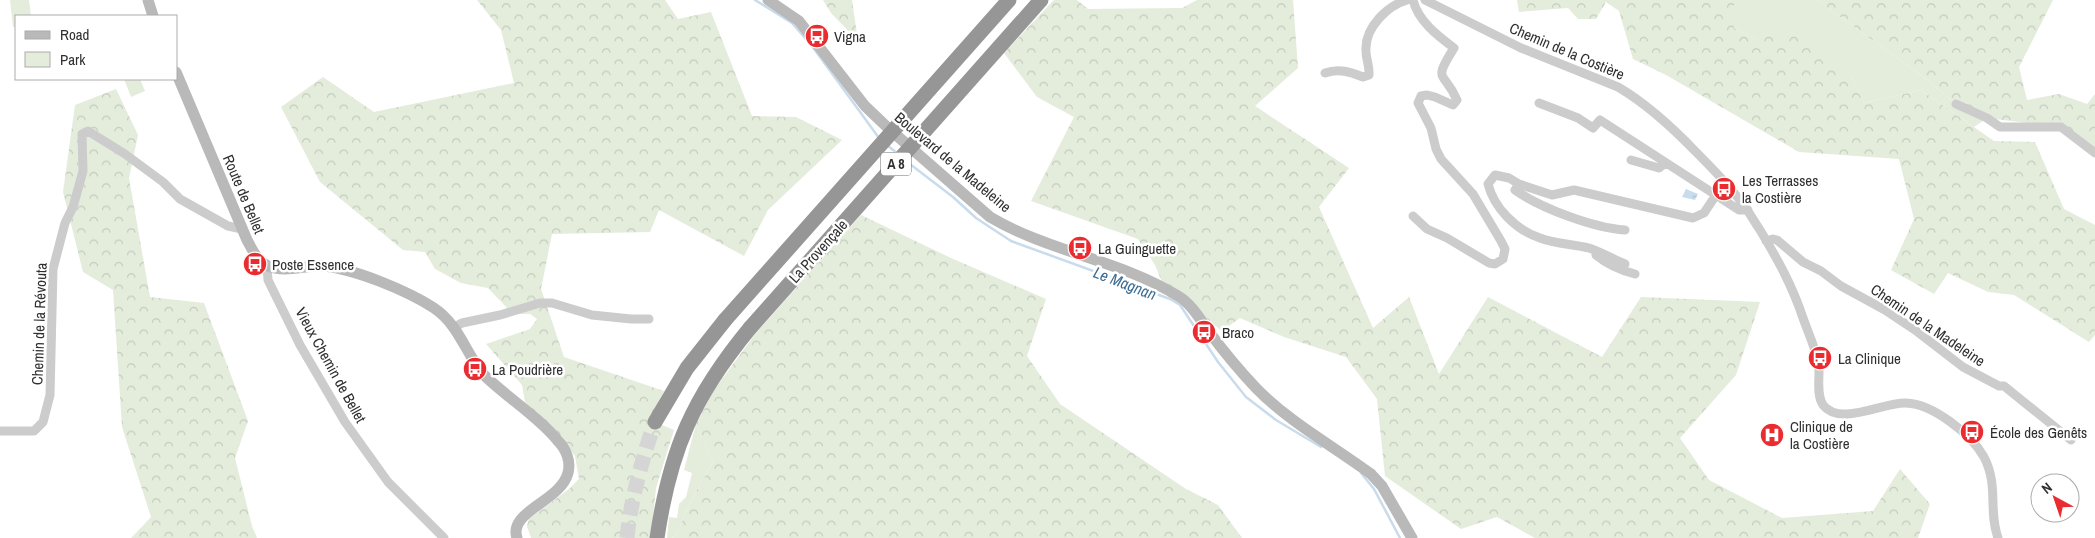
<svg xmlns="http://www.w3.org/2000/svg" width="2095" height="538" font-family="'Archivo Narrow',sans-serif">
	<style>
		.green { fill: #e4ecdc }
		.forest { fill: url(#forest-crowns) }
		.water { fill: url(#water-ripples) }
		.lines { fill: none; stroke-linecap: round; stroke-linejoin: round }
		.stream { stroke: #c8dced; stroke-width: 2.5 }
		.highway-tunnel { stroke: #d5d5d5; stroke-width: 15; stroke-dasharray: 15 8; stroke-linecap: butt }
		.street { stroke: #ccc; stroke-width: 9 }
		.secondary { stroke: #b9b9b9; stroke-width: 11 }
		.highway { stroke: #969696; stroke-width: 15 }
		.highway-bridge { stroke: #969696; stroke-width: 15 }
		.labels { text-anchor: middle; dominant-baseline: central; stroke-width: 5; stroke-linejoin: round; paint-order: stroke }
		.shield { fill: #fff; stroke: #6d6d6d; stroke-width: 1 }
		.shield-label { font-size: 14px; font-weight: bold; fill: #2f2f2f }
		.poi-label { font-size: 15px; fill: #2f2f2f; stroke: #fff; text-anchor: start }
		.street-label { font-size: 15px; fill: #2f2f2f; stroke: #fff }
		.water-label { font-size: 16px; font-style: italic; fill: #3a6c93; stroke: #fff }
	</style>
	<defs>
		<pattern id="forest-crowns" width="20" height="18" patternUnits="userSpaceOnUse" patternTransform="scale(1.25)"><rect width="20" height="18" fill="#e4ecdc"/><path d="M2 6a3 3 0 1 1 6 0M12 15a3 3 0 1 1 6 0" fill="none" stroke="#c4cbbd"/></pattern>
		<pattern id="water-ripples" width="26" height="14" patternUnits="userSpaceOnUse" patternTransform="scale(1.25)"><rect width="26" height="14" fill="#c8dced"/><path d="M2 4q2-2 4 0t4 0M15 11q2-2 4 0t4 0" fill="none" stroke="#acbdcc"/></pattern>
	</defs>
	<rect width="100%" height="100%" fill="#fff"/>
	<!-- green -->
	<path class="green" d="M10 0H29L31 16H16V27H13Z
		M1734 0H1817L1925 78 1956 104 1987 118 1974 127 1921 90 1864 103 1850 74 1756 40 1734 28Z
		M124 79H140L145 91 131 97Z
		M696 424 713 462 692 499 676 535 672 538H667L669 517 677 518 679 504 686 497 692 473 684 470Z"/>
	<!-- forest -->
	<path class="forest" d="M477 0H665L678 19 711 12 752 116 796 117 842 140 768 210 744 256 659 210 650 232 552 234 541 289 564 357 664 391 649 419 660 427 662 425 674 430 656 488 651 538H531L527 526 529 519 569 489 579 479 575 456 559 435 525 402 522 385 486 344 530 329 537 319 530 314H513L488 288 461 283 435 269 425 252 403 250 320 182 281 107 323 77 374 112 514 83 501 30Z
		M823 0H852L858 41 831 13Z
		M1054 0H1077L1088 9 1182 8 1197 0H1293L1298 68 1255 106 1349 168 1319 207 1373 328 1409 297 1439 374 1488 297 1602 357 1641 297 1760 302 1736 375 1680 438 1709 480 1782 518 1873 511 1900 469 1930 504 1918 538H1535L1497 517 1461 529 1385 476 1377 399 1346 357 1284 337 1240 318 1222 331 1162 282 1155 265 1138 239 1031 201 1074 117 1037 97 1004 53Z
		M1517 0H1734V28L1756 40 1790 30 1850 74 1864 103 1921 90 1994 141 2035 142 2064 209 2095 225V335L2089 342 2014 295 1988 292 1948 273 1934 294 1891 270 1914 219 1899 159 1799 152 1666 75 1633 59 1619 11 1606 2 1596 19H1578L1568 8 1519 12Z
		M1817 0H2053L2019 67 2027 100 2059 94 2087 104 2095 94V153L2061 127 1987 118 1956 104 1925 78Z
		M116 89 138 135 129 178 150 297 204 303 248 421 235 458 252 526 257 538H131L151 517 122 427 113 290 83 272 63 192 75 105Z
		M861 215 951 258 1046 299 1027 356 1060 404 1186 489 1218 505 1242 538H672L676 535 692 499 713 462 696 424 714 390 756 333Z"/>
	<!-- water -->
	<path class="water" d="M1686 189 1698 194 1695 200 1682 197Z"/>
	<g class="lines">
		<!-- stream -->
		<path class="stream" d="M755 0 792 23 812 46 879 138
			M887 145 898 154
			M906 161 953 197 976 218 1011 241 1170 299 1180 305 1218 362 1246 397 1276 420 1321 447
			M1361 473 1374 489 1400 538"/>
		<!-- highway-tunnel -->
		<path class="highway-tunnel" d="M627 538C631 498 642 460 655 422"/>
		<!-- street -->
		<path class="street" d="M1425 0 1521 48 1618 87C1647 104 1672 127 1696 152 1711 167 1726 182 1739 199 1747 208 1753 220 1760 230 1778 260 1792 285 1803 318 1809 335 1818 353 1819 372 1819 382 1817 396 1823 405 1840 427 1883 402 1906 403 1933 404 1971 434 1984 457 1999 486 1988 510 1998 538
			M1325 73C1339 68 1350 72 1363 77L1369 75C1370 66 1365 57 1366 48 1366 27 1387 6 1407 0
			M1539 103 1578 118 1593 128 1600 120 1739 210H1748
			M1956 104 1987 118 2000 127H2061L2095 153
			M1631 160 1659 168 1665 163
			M1519 184 1509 178 1495 175 1488 184C1494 208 1516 230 1540 238 1555 244 1573 244 1589 248 1601 252 1613 259 1625 264
			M1413 216 1427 229 1447 238 1489 263 1495 264 1503 259 1505 249 1501 241 1473 194 1441 159 1436 149 1431 128 1418 103 1421 96 1427 95 1435 97 1453 105 1457 100C1444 70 1432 83 1454 48 1438 36 1418 21 1413 0
			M1625 230C1594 228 1540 208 1515 190L1519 184 1552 195 1574 190 1693 218 1704 213 1716 195
			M1766 241 1773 239 1777 240 1803 262 1821 271 1841 286 1885 310 1915 330 1963 367 1999 386H2004L2071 440
			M1596 255C1608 265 1620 270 1635 274
			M267 266 268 280 300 345 345 422 388 482 444 538
			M455 327 462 323 500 315 540 303H552L592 315 631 319H649
			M0 431H34L43 422 50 395 53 269 65 223 73 207 83 171 82 134 88 131 125 154 163 182 180 199 228 226 242 229"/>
		<!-- secondary -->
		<path class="secondary" d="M148 0 153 16
			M768 0 799 21 865 106 887 127 990 217C1049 252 1120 260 1178 296 1192 304 1201 321 1210 333 1224 352 1240 371 1256 388 1289 422 1333 446 1371 474L1382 486 1412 538
			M176 72 247 240C252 249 257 261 268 266 284 273 307 265 324 266 355 269 408 291 434 308 459 325 465 352 483 374 506 397 538 416 558 441 566 449 571 461 568 473 560 502 508 511 517 538"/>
		<!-- highway -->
		<path class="highway" d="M655 422 687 368 725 320
			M657 538C670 450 693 397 750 328"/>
		<!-- highway-bridge -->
		<path class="highway-bridge" d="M725 320 1009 0
			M750 328 1041 0"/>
	</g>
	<!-- icons -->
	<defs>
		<g id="bus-disc" transform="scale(1.25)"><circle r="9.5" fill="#ea2c30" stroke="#fff"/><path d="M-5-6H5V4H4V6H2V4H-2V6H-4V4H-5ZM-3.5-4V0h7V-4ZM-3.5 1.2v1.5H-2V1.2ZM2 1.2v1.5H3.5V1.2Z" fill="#fff"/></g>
		<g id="hospital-disc" transform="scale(1.25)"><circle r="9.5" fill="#ea2c30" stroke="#fff"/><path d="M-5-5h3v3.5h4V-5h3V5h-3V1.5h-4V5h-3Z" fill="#fff"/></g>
	</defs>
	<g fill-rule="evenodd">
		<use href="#bus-disc" x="817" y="36"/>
		<use href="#bus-disc" x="1724" y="189"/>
		<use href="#bus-disc" x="1080" y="248"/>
		<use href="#bus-disc" x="255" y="264"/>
		<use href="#bus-disc" x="1204" y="332"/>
		<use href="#bus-disc" x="1820" y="358"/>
		<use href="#bus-disc" x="475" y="369"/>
		<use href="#bus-disc" x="1972" y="432"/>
		<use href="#hospital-disc" x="1772" y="435"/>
	</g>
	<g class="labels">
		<!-- shield labels -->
		<rect class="shield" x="881" y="152.5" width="30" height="23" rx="4"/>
		<g class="shield-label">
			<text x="896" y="164">A 8</text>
		</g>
		<!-- poi labels -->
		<g class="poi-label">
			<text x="834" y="36">Vigna</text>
			<text x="1742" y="180">Les Terrasses<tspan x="1742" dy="17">la Costière</tspan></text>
			<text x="1098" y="248">La Guinguette</text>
			<text x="272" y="264">Poste Essence</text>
			<text x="1222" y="332">Braco</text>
			<text x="1838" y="358">La Clinique</text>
			<text x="492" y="369">La Poudrière</text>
			<text x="1790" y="426">Clinique de<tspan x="1790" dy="17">la Costière</tspan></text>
			<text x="1990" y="432">École des Genêts</text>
		</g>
		<!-- street labels -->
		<g class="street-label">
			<text transform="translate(1567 51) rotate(23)">Chemin de la Costière</text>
			<text transform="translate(953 162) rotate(40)">Boulevard de la Madeleine</text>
			<text transform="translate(244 194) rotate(67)">Route de Bellet</text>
			<text transform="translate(818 251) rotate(-48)">La Provençale</text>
			<text transform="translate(39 324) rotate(-88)">Chemin de la Révouta</text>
			<text transform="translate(1928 325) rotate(34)">Chemin de la Madeleine</text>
			<text transform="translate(331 365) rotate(61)">Vieux Chemin de Bellet</text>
		</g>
		<!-- water labels -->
		<g class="water-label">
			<text transform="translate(1125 283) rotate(21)">Le Magnan</text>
		</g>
	</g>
	<!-- legend -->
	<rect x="15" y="15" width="162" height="65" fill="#ffffff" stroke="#acacac"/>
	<rect x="25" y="31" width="25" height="8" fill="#b9b9b9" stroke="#acacac"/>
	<text x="60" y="40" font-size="15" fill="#2f2f2f">Road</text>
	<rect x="25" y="52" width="25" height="15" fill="#e4ecdc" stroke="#acacac"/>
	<text x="60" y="65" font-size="15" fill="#2f2f2f">Park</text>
	<!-- north arrow -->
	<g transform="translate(2055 498) rotate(320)"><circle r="24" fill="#ffffff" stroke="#acacac"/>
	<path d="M0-4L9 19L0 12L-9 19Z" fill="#ea2c30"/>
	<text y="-8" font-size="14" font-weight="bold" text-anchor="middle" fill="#2f2f2f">N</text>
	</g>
</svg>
